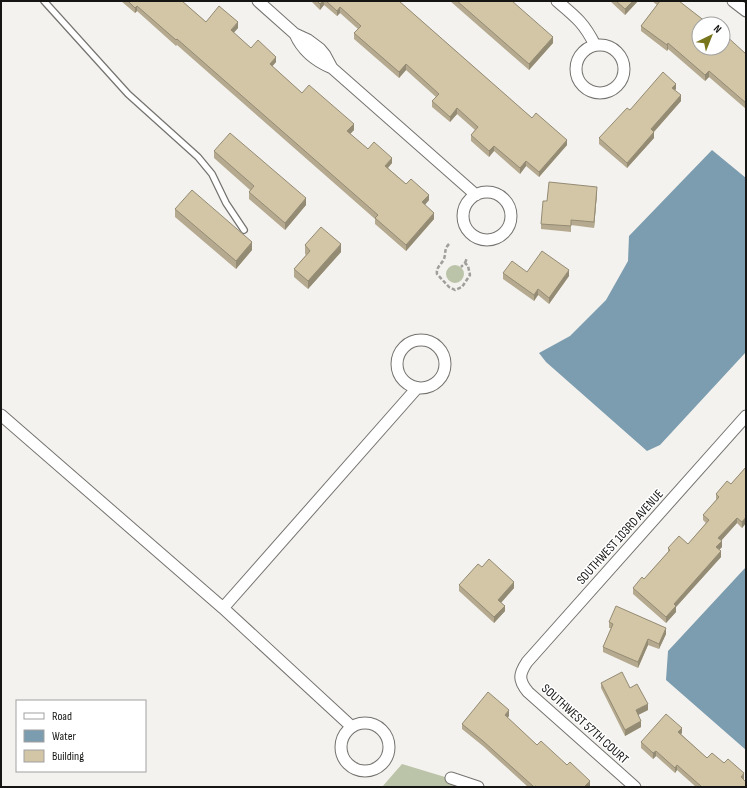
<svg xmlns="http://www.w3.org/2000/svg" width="747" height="788" font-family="'Sofia Sans Condensed',sans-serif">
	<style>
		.green { fill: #bbc4a9 }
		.water { fill: #7c9daf }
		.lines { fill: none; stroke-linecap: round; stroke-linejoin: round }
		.lane-casing { stroke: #757370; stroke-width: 8 }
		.street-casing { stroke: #757370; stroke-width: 13 }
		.path { stroke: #a09f9c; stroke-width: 2.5; stroke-dasharray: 4 2; stroke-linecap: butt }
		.lane { stroke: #fff; stroke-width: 5.5 }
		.street { stroke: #fff; stroke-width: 11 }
		.wall { fill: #b5aa8f }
		.shaded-wall { fill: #948b74 }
		.building { fill: #d3c6a6; stroke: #948b74 }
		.labels { text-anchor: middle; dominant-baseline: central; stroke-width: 3; stroke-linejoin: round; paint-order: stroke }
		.street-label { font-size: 13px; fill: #151513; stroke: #fff }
	</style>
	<rect width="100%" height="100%" fill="#f4f2ee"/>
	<!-- green -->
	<path class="green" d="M446 274a9 9 0 1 1 18 0a9 9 0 1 1-18 0Z
		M402 764 478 787H382Z"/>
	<!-- water -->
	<path class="water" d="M712 150 746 178V352L660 445 647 451 546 362 539 353 570 336 606 300 628 261 629 236Z
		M746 567V750L666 680 668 651Z"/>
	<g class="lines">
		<!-- lane casing -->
		<g class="lane-casing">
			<path id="lane" d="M44 1 128 94 198 157 212 174 226 203 244 230"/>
		</g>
		<!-- street casing -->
		<g class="street-casing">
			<path id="street" d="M258 1 295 34 308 40 320 49 325 55 332 68
				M557 1C576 17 584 23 595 45
				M733 1 746 11
				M295 34C302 50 315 61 332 68L476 195
				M576 69a24 24 0 1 1 48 0a24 24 0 1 1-48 0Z
				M463 216a24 24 0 1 1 48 0a24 24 0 1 1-48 0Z
				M397 364a24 24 0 1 1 48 0a24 24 0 1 1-48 0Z
				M1 415 223 608 352 727
				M223 608 417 388
				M341 747a24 24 0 1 1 48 0a24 24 0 1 1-48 0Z
				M451 778 478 787
				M635 787 528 692C518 680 519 674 527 662L746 416"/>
		</g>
		<!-- path -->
		<path class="path" d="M449 244C444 249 446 253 444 259 441 265 436 267 437 274L449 287 455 290 462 287 470 275 468 266 465 263 461 267
			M465 263 467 258"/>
		<!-- lane -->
		<use href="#lane" class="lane"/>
		<!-- street -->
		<use href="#street" class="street"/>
	</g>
	<!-- wall -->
	<path class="wall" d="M121 1H183H182L206 22 238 28 233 33 251 48 276 62 272 66 302 93 354 130 350 134 368 149 392 163 388 168 406 184 429 200 425 205 434 219 406 251 375 224V219L177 45 176 46 137 11 135 13Z
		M311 1H399L532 118 567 145 539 177 526 166 520 174 494 151 489 157 471 141V135L475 130 457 114 450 122 432 107V101L436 97 406 70 399 78 354 39V33L358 29 340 13 337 16 324 5 320 10Z
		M450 1H512L553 43 529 70Z
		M610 1H638L625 15Z
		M652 1H679L746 54V109L709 77 705 81 668 49 667 51 641 31V26L657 5Z
		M676 89 675 90 681 101 654 132V138L627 168 599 144V138L630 110Z
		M214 151 306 205 285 230 249 199V192L250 190 214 158Z
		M597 193 594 228 571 225V232L541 229V224L547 201Z
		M175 209 252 250 236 269 175 217Z
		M305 245 341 252 308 289 294 277V269L306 255 305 254Z
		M527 272 569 276 549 304 538 295 534 301 503 279V273Z
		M746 467V523L742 528 737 523 721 541 722 547 719 550 721 557 676 607V612L666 623 633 594V588L644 579 668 552V548L688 544 706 523 703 520V515L716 500V494L731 484Z
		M482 567 514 588 501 603 505 611 494 623 459 591V585Z
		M609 622 666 634 659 649 648 645 638 668 603 652V647L611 628H609Z
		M601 683 630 688 648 710 638 715 641 727 625 736 601 688Z
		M509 716 507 718 537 745 590 786V787H528L483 746 462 729V724Z
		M682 733 681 734 707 758 724 763 744 779 743 780 746 787H696L677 770 675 773 656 756 653 759 641 748V742Z"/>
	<!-- shaded-wall -->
	<path class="shaded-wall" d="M323 1H324V5L320 10V4Z
		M633 1H638L625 15V9Z
		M137 6V11L135 13V8Z
		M340 7V13L337 16V11Z
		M238 22V28L231 36V30Z
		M553 37V43L529 70V64Z
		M668 43V49L667 51V45Z
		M276 57V62L270 69V64Z
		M406 64V70L399 78V72Z
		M709 71V77L705 81V75Z
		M676 84V89L672 94V88Z
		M681 95V101L651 135V129Z
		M457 108V114L450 122V117Z
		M354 124V130L347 137V131Z
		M654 132V138L627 168V163Z
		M567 140V145L539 177V172Z
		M494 146V151L489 157V151Z
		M392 158V163L385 171V166Z
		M526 161V166L520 174V168Z
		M597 187V193L594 228V222Z
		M429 195V200L422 208V202Z
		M306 198V205L285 230V223Z
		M434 213V219L406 251V245Z
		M252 242V250L236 269V261Z
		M341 244V252L308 289V281Z
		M569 270V276L549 304V298Z
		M538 289V295L534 301V295Z
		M746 517V523L742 528V522Z
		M737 518V523L718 544V538Z
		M722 541V547L716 553V547Z
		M721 551V557L676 607V612L666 623V617L674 604Z
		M514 582V588L498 606V600Z
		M505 606V611L494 623V617Z
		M666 628V634L659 649V644Z
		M648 639V645L638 668V662Z
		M648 704V710L636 716V710Z
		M509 710V716L505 721V715Z
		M641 721V727L625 736V730Z
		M682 728V733L678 737V732Z
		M656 751V756L653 759V753Z
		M677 765V770L675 773V768Z
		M744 773V779L741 783V777Z
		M590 781V787H585Z"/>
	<!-- building -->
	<path class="building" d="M128 1H182L206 22 219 6 238 22 231 30 251 48 258 40 276 57 270 64 302 93 309 85 354 124 347 131 368 149 374 142 392 158 385 166 406 184 411 179 429 195 422 202 434 213 406 245 375 218 378 215 177 39 176 40 137 6 135 8Z
		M317 1H323L320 4Z
		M326 1H399L532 118 536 113 567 140 539 172 526 161 520 168 494 146 489 151 471 135 478 127 457 108 450 117 432 101 439 94 406 64 399 72 354 33 361 26 340 7 337 11Z
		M457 1H512L553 37 529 64Z
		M616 1H633L625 9Z
		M659 1H679L706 22 708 20 713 24H699V48H723V33L746 54V103L709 71 705 75 668 43 667 45 641 26 660 1Z
		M663 72 676 84 672 88 681 95 651 129 654 132 627 163 599 138 627 108 630 110Z
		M230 133 306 198 285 223 249 192 254 186 214 151Z
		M549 182 597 187 594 222 571 220V226L541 224 543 201H547Z
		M192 190 252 242 236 261 175 209Z
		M321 227 341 244 308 281 294 269 310 251 305 245Z
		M542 251 569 270 549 298 538 289 534 295 503 273 512 261 527 272Z
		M746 467V517L742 522 737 518 718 538 722 541 716 547 721 551 674 604 676 606 666 617 633 588 642 577 644 579 670 550 668 548 679 536 688 544 709 520 703 515 719 497 716 494 727 481 731 484Z
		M489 559 514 582 498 600 505 606 494 617 459 585 478 564 482 567Z
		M616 606 666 628 659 644 648 639 638 662 603 647 613 624 609 622Z
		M622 672 630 688 637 684 648 704 636 710 641 721 625 730 601 683Z
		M488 692 509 710 505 715 537 745 541 741 567 765 570 762 590 781 585 786V787H537L536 786 534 787 483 741 462 724Z
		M666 714 682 728 678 732 707 758 712 753 724 763 728 759 744 773 741 777 746 782V787H702L677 765 675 768 656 751 653 753 641 742Z"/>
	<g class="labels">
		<!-- street labels -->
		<g class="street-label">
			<text transform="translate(620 537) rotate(-48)">SOUTHWEST 103RD AVENUE</text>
			<text transform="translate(585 724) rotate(42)">SOUTHWEST 57TH COURT</text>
		</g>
	</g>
	<!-- border -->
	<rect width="747" height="788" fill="none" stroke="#151513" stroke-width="4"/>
	<!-- legend -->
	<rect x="16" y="700" width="130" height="72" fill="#ffffff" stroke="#a1a1a1"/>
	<rect x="24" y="713" width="20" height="6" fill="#ffffff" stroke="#a1a1a1"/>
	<text x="52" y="720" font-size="12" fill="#151513">Road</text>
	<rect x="24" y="730" width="20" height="12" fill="#7c9daf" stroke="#a1a1a1"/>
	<text x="52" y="740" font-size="12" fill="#151513">Water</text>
	<rect x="24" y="750" width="20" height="12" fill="#d3c6a6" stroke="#a1a1a1"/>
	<text x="52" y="760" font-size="12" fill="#151513">Building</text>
	<!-- north arrow -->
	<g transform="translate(711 36) rotate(43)"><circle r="19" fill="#ffffff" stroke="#a1a1a1"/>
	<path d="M0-3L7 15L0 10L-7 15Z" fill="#78761c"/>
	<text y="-6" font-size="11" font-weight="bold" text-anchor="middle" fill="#151513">N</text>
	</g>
</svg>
